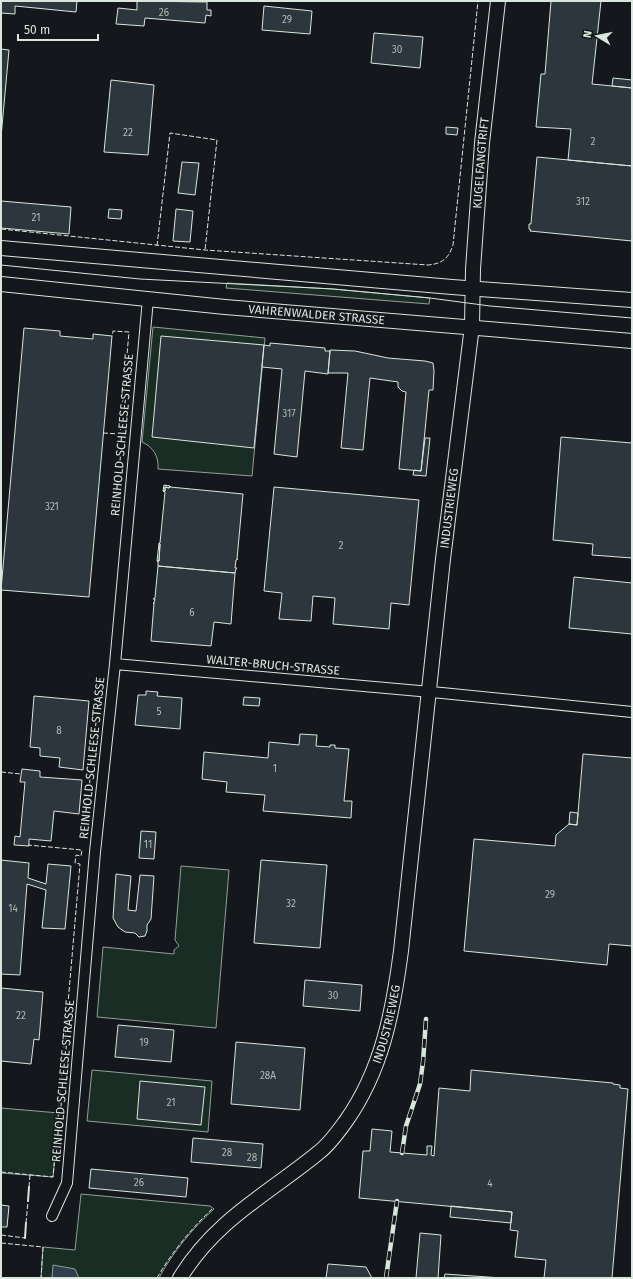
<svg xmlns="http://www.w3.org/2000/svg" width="633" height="1279" font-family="'Fira Sans',sans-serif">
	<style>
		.green { fill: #1a2d24; stroke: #939e99 }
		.water { fill: #2f3f4d; stroke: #939e99 }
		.building { fill: #2c363c; stroke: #d8e6dc }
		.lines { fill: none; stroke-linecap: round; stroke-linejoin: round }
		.street-casing { stroke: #d8e6dc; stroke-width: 12 }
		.secondary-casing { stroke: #d8e6dc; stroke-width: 16 }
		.street { stroke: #14181c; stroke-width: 10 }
		.secondary { stroke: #14181c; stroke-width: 14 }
		.tram { stroke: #d8e6dc; stroke-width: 1 }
		.rail-casing { stroke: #d8e6dc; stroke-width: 4.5 }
		.rail { stroke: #14181c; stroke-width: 3; stroke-dasharray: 9; stroke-linecap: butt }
		.fence { stroke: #d8e6dc; stroke-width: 1; stroke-dasharray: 5 2; stroke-linecap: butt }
		.wall { stroke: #d8e6dc; stroke-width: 2 }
		.labels { text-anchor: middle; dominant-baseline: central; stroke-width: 3; stroke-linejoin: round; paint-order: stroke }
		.number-label { font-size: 10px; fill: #adbab4 }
		.street-label { font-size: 12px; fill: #d8e6dc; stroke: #14181c }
	</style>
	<rect width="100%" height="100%" fill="#14181c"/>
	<!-- green -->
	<path class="green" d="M227 283 333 289 430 298 429 304 226 288Z
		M153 327 265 338 252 476 158 469C159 456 153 447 142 442Z
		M181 866 229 870 216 1028 97 1017 103 947 174 954V950L179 946 175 940Z
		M92 1070 212 1081 208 1132 87 1121Z
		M1 1108 59 1113 53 1177 1 1173Z
		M81 1194 210 1206 214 1209C192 1229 173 1252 159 1278H41L43 1247 75 1250Z"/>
	<!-- water -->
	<path class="water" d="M53 1265 75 1269 79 1278H52Z"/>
	<!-- building -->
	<path class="building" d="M1 1H77L76 12 15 6V14L1 13Z
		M137 1 207 2V10H211V16L206 15 205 23 145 18 144 26 116 24 118 8 137 10Z
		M551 1H601L592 84 632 88V166L568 160 571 129 536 127 541 74H545Z
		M264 6 312 11 310 34 262 30Z
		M374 33 423 37 420 68 371 63Z
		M1 49 9 50 1 137Z
		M613 78 632 80V88L612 86Z
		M111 80 154 85 148 155 104 152Z
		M446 127 458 128 457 135 446 134Z
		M537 157 632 166V241L530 231 531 230 529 229V224H531V223Z
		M182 162 199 163 195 195 178 193Z
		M1 201 71 207 69 234 1 228Z
		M109 209 122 210 121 219 108 218Z
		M176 209 193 211 190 242 173 241Z
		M24 328 60 331V336L93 339V334L112 336 89 597 1 590Z
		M161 336 264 345 254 448 152 437Z
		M270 343 325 348V351H330L328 374 305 371 297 457 274 454 282 369 262 367 264 345 270 346Z
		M330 350 355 351 388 358 425 361 433 363 434 371 433 390H429L421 471 399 469 406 392 402 391 398 387V382L370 378 363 450 341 448 348 373H328Z
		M561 437 632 443V558L592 555 593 544 553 540Z
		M425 438H430L426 476 413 475 414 470 421 471Z
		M164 485 170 486 169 488 165 487V491H163Z
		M170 486V487L243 494 237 559H238L236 560 235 568H237L236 569 235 573 158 566V561H157H159L160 544 159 543H160L165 492 163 491H165V487L169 488Z
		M274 487 419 500 409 605 391 603 389 629 333 624 335 598 313 596 311 621 279 619 282 593 264 591Z
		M159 543 160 544 159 561H157Z
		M158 566 235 573 231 624 214 622 211 646 151 641 154 603H153H154L155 599H153L155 598Z
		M574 577 632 583V634L569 628Z
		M146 691 158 692 157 696 182 698 180 729 135 725 138 695H146Z
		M34 696 89 701 83 770 59 767 60 758 40 756V748L30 747Z
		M244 697 260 698 259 706 243 705Z
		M300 734 317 735 316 746 330 747V745H335V748L349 749 344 801H352L351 818 263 811 265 795 226 792 227 782 202 779 204 752 268 758 269 742 299 745Z
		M583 754 632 758V946L609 944 607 965 464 951 474 839 555 846 556 835 569 824 577 825Z
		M22 769 40 771V777L82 780 79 814 54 811 51 841 29 839V846L14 845 15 836 20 837 25 782H20Z
		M570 812 578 813 577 825 569 824Z
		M141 831 156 832 154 859 139 858Z
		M1 860 29 863 28 878 46 884 48 864 71 866 65 929 42 928 46 890 27 884 20 975 1 974Z
		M261 860 327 865 320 948 254 943Z
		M116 874 131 876 128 910 136 911 140 875 154 876 151 919 147 925V931L145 936 139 937 135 933 125 932 118 927 113 918Z
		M305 980 362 985 360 1011 303 1006Z
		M1 988 43 992 39 1040 34 1039 31 1064 1 1061Z
		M118 1025 174 1030 171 1062 115 1057Z
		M236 1042 305 1048 300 1110 231 1104Z
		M471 1070 613 1083V1084L620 1085V1088L628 1089 612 1278H544L546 1260 515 1257 518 1231 510 1230 512 1212 359 1198 363 1151H370L372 1129 392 1131 390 1152 427 1155V1146H432L431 1155 434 1156 439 1088 470 1091Z
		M140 1081 205 1087 201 1125 137 1119Z
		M193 1138 263 1144 261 1168 191 1162Z
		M91 1169 188 1178 186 1197 89 1188Z
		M1 1205 9 1206 7 1227H1Z
		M451 1206 512 1212 511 1223 450 1217Z
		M420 1233 441 1235 438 1278H416Z
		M328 1264 366 1267 372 1278H326Z
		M445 1274 502 1278H444Z"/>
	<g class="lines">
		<!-- street casing -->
		<g class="street-casing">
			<path id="street" d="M115 664 442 693 632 712
				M52 1216 67 1183 95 852 115 664 148 299"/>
		</g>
		<!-- secondary casing -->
		<g class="secondary-casing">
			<g id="secondary">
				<path d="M1 248 452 287 632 300"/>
				<path id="s1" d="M1 284 225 307 632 341"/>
				<path id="s2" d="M180 1278C215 1220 268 1194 318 1153 329 1145 338 1132 346 1121 382 1070 393 1012 401 951L443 559 472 326 473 269 482 143 498 1"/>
			</g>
		</g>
		<!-- street -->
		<use href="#street" class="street"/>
		<!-- secondary -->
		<use href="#secondary" class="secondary"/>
		<!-- tram -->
		<path class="tram" d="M1 265 140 279 333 289 430 298 490 306 632 318"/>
		<!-- rail casing -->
		<g class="rail-casing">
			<path id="rail" d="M402 1153 406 1126 420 1084 423 1062 426 1019
				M386 1278 397 1201"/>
		</g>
		<!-- rail -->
		<use href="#rail" class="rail"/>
		<!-- fence -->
		<path class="fence" d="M1 229 205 250 428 265C442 264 449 258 453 245L478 1
			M157 246 170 133 217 140 205 250
			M103 433 120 434 129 332 113 331 112 336
			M1 772 21 774
			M1 1172 53 1177 80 864 75 863 76 855 81 856 82 850 28 845
			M29 1187 30 1175
			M26 1223 28 1201
			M1 1235 25 1238
			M1 1243 43 1247 41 1278
			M157 1278C172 1252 191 1229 212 1209"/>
		<!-- wall -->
		<path class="wall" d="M28 1201 29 1187
			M25 1238 26 1223"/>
	</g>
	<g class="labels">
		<!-- number labels -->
		<g class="number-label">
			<text x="164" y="13">26</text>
			<text x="287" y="20">29</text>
			<text x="397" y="50">30</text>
			<text x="128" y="133">22</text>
			<text x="593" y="142">2</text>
			<text x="583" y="202">312</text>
			<text x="36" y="218">21</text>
			<text x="289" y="414">317</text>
			<text x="52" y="507">321</text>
			<text x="341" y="546">2</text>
			<text x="192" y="613">6</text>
			<text x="159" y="712">5</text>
			<text x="59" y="731">8</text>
			<text x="275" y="769">1</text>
			<text x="148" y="845">11</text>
			<text x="550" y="895">29</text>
			<text x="291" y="904">32</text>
			<text x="13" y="909">14</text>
			<text x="333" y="996">30</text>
			<text x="21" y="1016">22</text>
			<text x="144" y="1043">19</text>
			<text x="268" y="1076">28A</text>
			<text x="171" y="1103">21</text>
			<text x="227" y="1153">28</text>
			<text x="252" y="1158">28</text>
			<text x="139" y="1183">26</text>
			<text x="490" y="1184">4</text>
		</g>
		<!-- street labels -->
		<g class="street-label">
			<text stroke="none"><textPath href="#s2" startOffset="1203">KUGELFANGTRIFT</textPath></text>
			<text stroke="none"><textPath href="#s1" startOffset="317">VAHRENWALDER STRASSE</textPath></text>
			<text transform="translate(122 435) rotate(-85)">REINHOLD-SCHLEESE-STRASSE</text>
			<text stroke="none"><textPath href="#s2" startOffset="856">INDUSTRIEWEG</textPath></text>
			<text transform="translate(273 665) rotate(5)">WALTER-BRUCH-STRASSE</text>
			<text transform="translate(92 758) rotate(-84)">REINHOLD-SCHLEESE-STRASSE</text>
			<text stroke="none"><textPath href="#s2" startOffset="336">INDUSTRIEWEG</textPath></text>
			<text transform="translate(63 1081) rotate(-85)">REINHOLD-SCHLEESE-STRASSE</text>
		</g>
	</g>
	<!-- border -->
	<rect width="633" height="1279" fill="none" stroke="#d8e6dc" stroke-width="4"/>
	<!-- north arrow -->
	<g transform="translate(597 36) rotate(280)" stroke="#14181c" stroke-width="3" paint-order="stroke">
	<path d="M0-3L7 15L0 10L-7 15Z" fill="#d8e6dc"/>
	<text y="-6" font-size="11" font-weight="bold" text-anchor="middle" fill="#d8e6dc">N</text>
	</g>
	<!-- scale -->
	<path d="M18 34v6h80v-6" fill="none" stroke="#d8e6dc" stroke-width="2"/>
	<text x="24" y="34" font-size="12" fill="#d8e6dc" stroke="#14181c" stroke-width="3" paint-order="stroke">50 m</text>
</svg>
